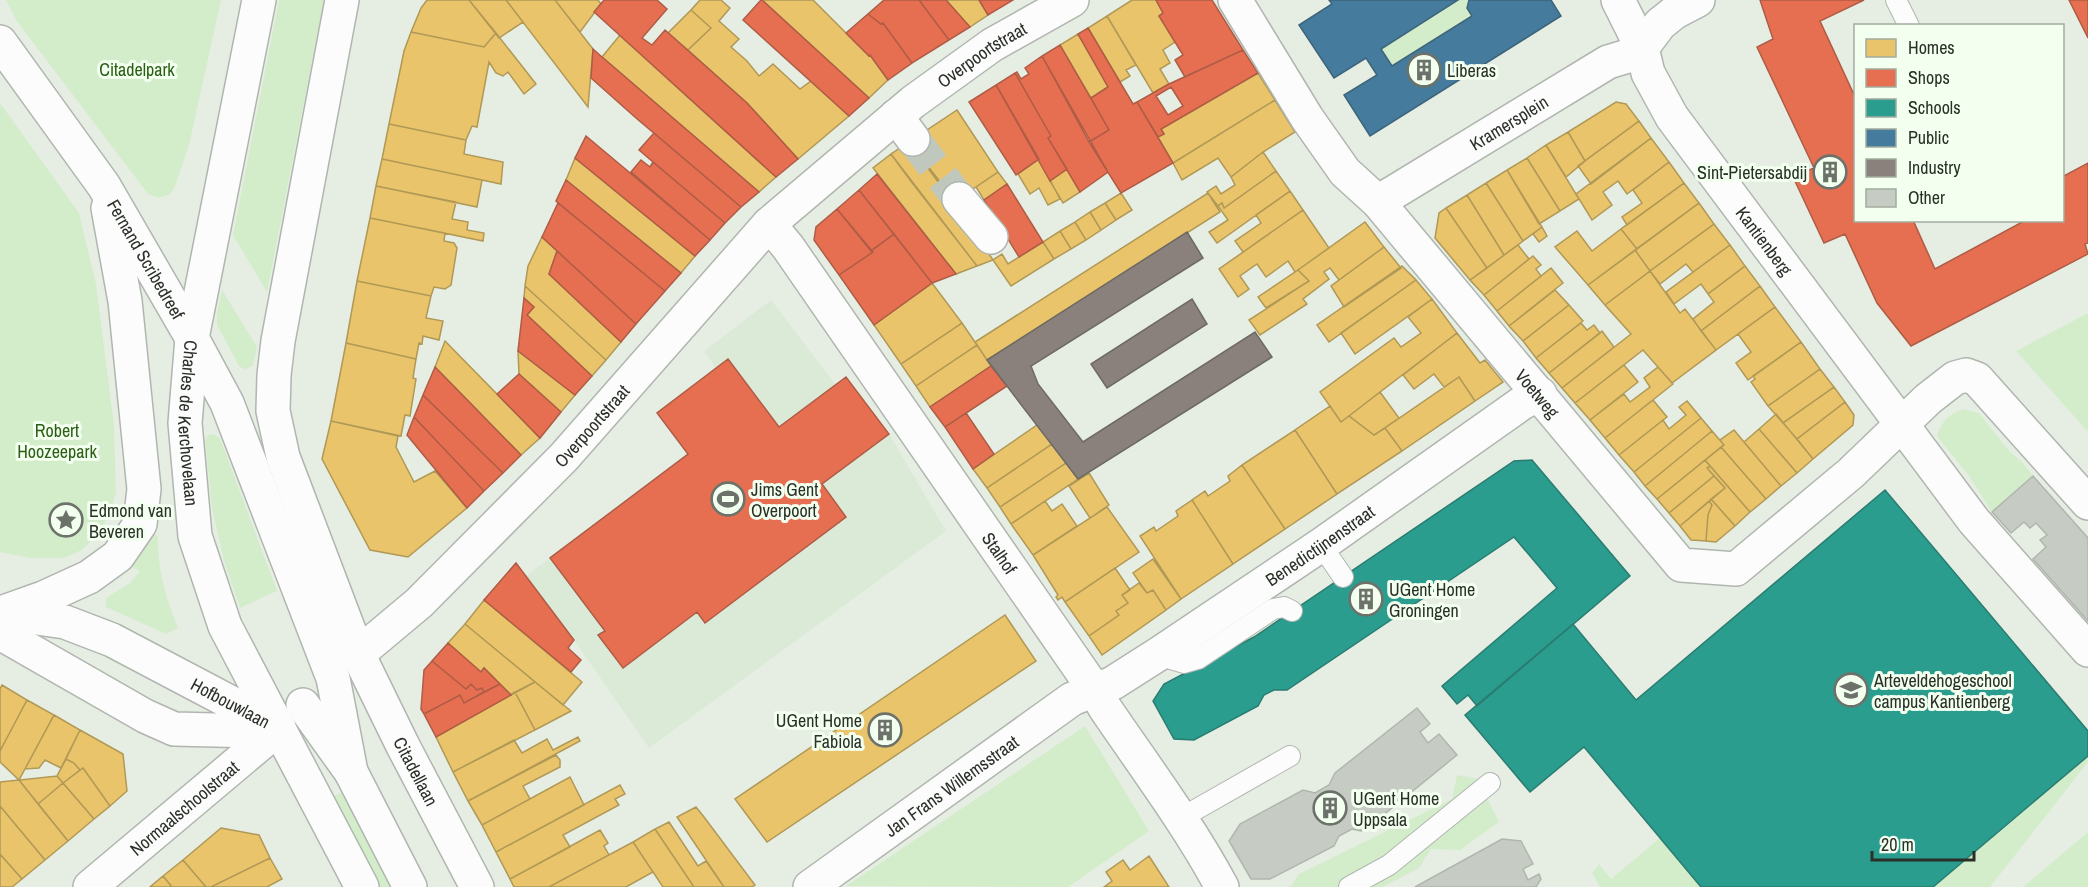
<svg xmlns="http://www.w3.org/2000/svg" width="2088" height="887" font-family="'Archivo Narrow',sans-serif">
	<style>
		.built { fill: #dbe9d7 }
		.green { fill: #d3edcb }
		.homes { fill: #e9c46a; stroke: #b09856; stroke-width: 1.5 }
		.shops { fill: #e76f51; stroke: #ae5c45; stroke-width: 1.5; fill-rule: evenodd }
		.schools { fill: #2a9d8f; stroke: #2a7c70; stroke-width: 1.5 }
		.public { fill: #457b9d; stroke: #3d647a; stroke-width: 1.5 }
		.industry { fill: #8a817c; stroke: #6d6963; stroke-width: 1.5 }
		.building { fill: #c6ccc4; stroke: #b0b6ae; stroke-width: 1.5 }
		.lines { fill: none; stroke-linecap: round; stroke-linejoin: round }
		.street-tunnel { stroke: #c0c8be; stroke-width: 33; stroke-dasharray: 33 16; stroke-linecap: butt }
		.lane-casing { stroke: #b0b6af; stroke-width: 22 }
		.street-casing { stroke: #b0b6af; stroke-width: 36 }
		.secondary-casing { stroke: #b0b6af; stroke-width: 36 }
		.primary-casing { stroke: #b0b6af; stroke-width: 36 }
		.lane { stroke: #fbfcfb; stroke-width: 20 }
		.street { stroke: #fbfcfb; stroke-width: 33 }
		.secondary { stroke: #fbfcfb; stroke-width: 33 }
		.primary { stroke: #fbfcfb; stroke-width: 33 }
		.labels { text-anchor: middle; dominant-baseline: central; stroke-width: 6; stroke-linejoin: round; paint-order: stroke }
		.street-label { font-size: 18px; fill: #2a3028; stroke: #f3ffef }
		.park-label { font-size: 18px; fill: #2a5e14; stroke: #f3ffef }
		.poi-label { font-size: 18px; fill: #2a3028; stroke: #f3ffef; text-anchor: start }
	</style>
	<rect width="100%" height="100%" fill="#e6eee4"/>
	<!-- built -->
	<path class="built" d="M771 300 835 384 846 377 889 434 946 531 649 748 574 640 526 576 687 454 657 413 716 368 704 351Z"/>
	<!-- green -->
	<path class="green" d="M6 0H221L189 145 174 189 170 194 159 198 148 194 16 20Z
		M279 0H324L267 292 233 235Z
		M1458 0H1469L1467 8 1472 16 1392 66 1381 49Z
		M0 103 79 213 96 284 114 425 116 494 109 514 100 532 82 550 64 558H30L0 552Z
		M222 290 257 347 253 365 245 370 239 366 217 325V312Z
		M2088 313V432L2016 351Z
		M1963 409 1979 413 2010 452 2023 463 2033 476 1992 512 1969 476 1937 436C1941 421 1950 414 1963 409Z
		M213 434 220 438 277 591 240 608 224 561 212 508 205 441 208 435Z
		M151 533 158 536C158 572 165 595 178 628L166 634 106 607V598L130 583 140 571 126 564Z
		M1085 726 1149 831 1068 887 846 886Z
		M2088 756V762L1990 887H1933Z
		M1457 775 1478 779 1499 822 1460 850 1431 849 1419 868 1383 887H1288L1292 885 1299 874 1452 799Z
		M342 792 392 887H379L331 798Z
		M2088 832V887H2023Z
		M1660 838 1701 887H1600L1592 873 1599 864 1611 879Z"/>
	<!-- homes -->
	<path class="homes" d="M427 0H469L496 33 484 47 411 32 421 8Z
		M469 0H506L523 22 499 38Z
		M506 0H555L593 49 588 107Z
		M555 0H598L601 4 580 32Z
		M700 0H721L730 8 719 21 739 39 731 47 747 61 759 76 773 64 800 89 811 81 849 116 798 159 747 103 688 50 711 28 691 10Z
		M762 0H813L869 56 870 55 888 80 869 98Z
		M946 0H979L988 15 970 27Z
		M1132 0H1156L1163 13 1159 16 1175 42 1163 50 1170 63 1160 69 1169 84 1153 93 1107 16Z
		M691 10 711 28 688 50 668 33Z
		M1107 16 1136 65 1126 70 1130 76 1120 82 1088 28Z
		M411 32 484 47 496 33 536 84 524 94 508 72 503 76 496 73 489 62 477 127 472 126 466 140 389 124 404 51Z
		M1078 34 1108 87 1091 98 1060 45Z
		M620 35 776 177 759 192 602 57Z
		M1258 73 1275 100 1173 163 1158 137 1164 134 1161 129Z
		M1275 100 1295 132 1263 152 1231 177 1218 158 1182 180 1173 163Z
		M1616 102 1626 104 1639 121 1585 161 1568 132Z
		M957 110 998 172 955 201 909 142Z
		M1639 121 1651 138 1591 184 1578 166Z
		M389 124 466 140 464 154 503 162 501 184 382 159Z
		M1568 132 1585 161 1566 177 1546 145Z
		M1651 138 1669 162 1627 194 1618 181 1603 192 1612 205 1592 220 1576 194Z
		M909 142 976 234 993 260 977 266 891 154Z
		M1546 145 1579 199 1560 211 1527 158Z
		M1263 152 1276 171 1224 208 1222 203 1218 206 1207 192 1216 186 1221 194 1235 185 1231 177Z
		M891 154 910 180 977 266 956 274 873 168Z
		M575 158 695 256 681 273 566 180Z
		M1527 158 1560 211 1539 224 1507 170Z
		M382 159 482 180 477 207 376 186Z
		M1039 159 1060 199 1048 205 1039 188 1030 194 1018 174Z
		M1669 162 1684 183 1627 225 1622 217 1642 203 1633 190Z
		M1067 169 1080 192 1063 203 1050 181Z
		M1507 170 1542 227 1523 241 1486 183Z
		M1276 171 1290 191 1217 243 1209 232 1228 220 1218 206 1222 203 1224 208Z
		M998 172 1007 184 984 200 976 187Z
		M1486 183 1523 241 1504 255 1467 195Z
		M1684 183 1699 203 1637 249 1621 229Z
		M376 186 456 202 452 219 468 222 467 230 484 233 483 241 370 218Z
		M1290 191 1303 210 1243 252 1235 241 1261 223 1256 215Z
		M1121 193 1132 210 1116 220 1105 203Z
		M1208 193 1220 212 987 360 975 342Z
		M1467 195 1504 255 1487 268 1446 208Z
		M1105 203 1116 220 1101 230 1090 212Z
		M1699 203 1714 224 1650 271 1635 250Z
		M1446 208 1487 268 1470 280 1435 238 1439 213Z
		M1303 210 1329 248 1295 272 1288 261 1266 277 1257 264 1240 276 1249 289 1238 297 1219 269Z
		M1090 212 1101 230 1086 240 1075 222Z
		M370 218 445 233 444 241 454 243 457 248 451 285 445 289 434 287 431 296 357 281Z
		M1075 222 1086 240 1071 249 1060 231Z
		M1365 222 1384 247 1339 280 1330 268 1324 272 1329 279 1303 299 1307 304 1260 335 1249 320 1309 281 1298 270Z
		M1714 224 1730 245 1693 272 1686 264 1660 284 1650 271Z
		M1542 227 1547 236 1539 242 1533 234Z
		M1621 229 1637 249 1588 285 1555 247 1577 231 1592 251Z
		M1060 231 1071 249 1054 259 1043 242Z
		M542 237 557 251 549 274 621 342 606 360 525 286 528 266Z
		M1043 242 1054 259 1011 286 993 260 1002 254 1008 264Z
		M1518 245 1529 259 1484 295 1470 280Z
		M1730 245 1745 266 1708 294 1701 284 1674 304 1666 292Z
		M1384 247 1401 268 1344 307 1331 286Z
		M1635 250 1650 271 1605 305 1588 285Z
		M1533 256 1541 265 1536 269 1541 276 1497 311 1484 295Z
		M1402 266 1416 280 1329 342 1317 325Z
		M1745 266 1760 286 1701 331 1693 319 1714 302 1708 294Z
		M1551 268 1563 283 1509 326 1497 311Z
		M1298 270 1309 281 1266 308 1258 297Z
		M1650 271 1680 313 1685 309 1716 350 1672 383 1643 350 1575 403 1562 388 1631 334 1605 305Z
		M1416 280 1432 299 1355 354 1341 333Z
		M357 281 431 296 426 318 443 321 439 340 423 336 422 344 419 343 416 359 346 343Z
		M932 283 962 323 901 364 874 325Z
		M525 286 606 360 592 376 527 315 534 307 524 298Z
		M1760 286 1775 307 1716 350 1701 331Z
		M1555 290 1569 305 1523 341 1509 326Z
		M1432 299 1457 333 1341 422 1320 392 1394 338 1401 347 1421 333 1408 317Z
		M1569 305 1583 321 1536 358 1523 341Z
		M1775 307 1801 342 1748 380 1736 363 1751 352 1738 334Z
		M962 323 977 345 916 386 901 364Z
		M1581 323 1587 330 1594 325 1600 333 1549 373 1536 358Z
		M1602 331 1614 347 1562 388 1549 373Z
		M1457 333 1480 363 1485 360 1503 382 1475 401 1459 377 1444 387 1434 374 1414 389 1403 375Z
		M445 341 540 438 521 455 435 367Z
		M1801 342 1820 369 1768 406 1751 382 1755 379 1753 376Z
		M346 343 416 359 413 378 416 379 410 416 405 415 401 436 331 421Z
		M977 345 991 366 930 407 916 386Z
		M518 351 575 395 561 412 519 374Z
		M1624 365 1638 382 1590 420 1575 403Z
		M1658 367 1673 384 1605 438 1590 420 1624 394 1630 402 1650 387 1644 378Z
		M1820 369 1834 387 1783 423 1768 406Z
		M1459 377 1475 401 1402 451 1385 428Z
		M1834 387 1845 402 1797 439 1783 423Z
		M1380 392 1399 418 1374 435 1349 416Z
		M1653 400 1667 417 1619 455 1605 438Z
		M1687 401 1701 418 1634 472 1619 455 1663 420 1669 429 1686 415 1679 407Z
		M1845 402 1854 415 1853 425 1813 459 1797 439Z
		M1330 406 1341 422 1349 416 1374 435 1385 428 1402 451 1337 494 1295 430Z
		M1776 414 1813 459 1797 473 1759 429Z
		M1701 418 1712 431 1645 486 1634 472Z
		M331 421 398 436 396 447 414 482 435 471 467 508 408 557 370 550 322 459Z
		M1037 425 1052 444 987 488 973 469Z
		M1759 429 1797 473 1781 486 1744 442Z
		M1295 430 1337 494 1285 529 1242 465Z
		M1734 430 1781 486 1766 499 1721 447 1724 445 1720 440Z
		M1712 431 1724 445 1657 499 1645 486Z
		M1052 444 1066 463 1000 507 987 488Z
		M1721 447 1766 499 1750 512 1705 460Z
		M1705 460 1710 466 1707 468 1714 476 1669 513 1657 499Z
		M1066 463 1078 479 1011 524 1000 507Z
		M1242 465 1285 529 1233 564 1192 500 1205 491 1208 496 1230 481 1228 476Z
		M1710 466 1750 512 1735 526 1711 499 1725 488 1707 468Z
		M1089 473 1109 505 1090 518 1069 486Z
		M1714 476 1725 488 1680 526 1669 513Z
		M1711 499 1735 526 1716 542 1706 541 1708 515 1712 505 1709 501Z
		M1192 500 1233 564 1181 599 1140 536 1154 527 1156 531 1178 516 1176 511Z
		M1045 501 1052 511 1062 504 1077 526 1033 555 1011 524Z
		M1709 501 1712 505 1708 515 1706 541 1691 540 1680 526Z
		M1107 507 1139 552 1065 602 1062 597 1058 600 1056 597 1058 595 1033 555Z
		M1153 559 1181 599 1166 610 1153 590 1147 593 1133 573Z
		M1115 568 1130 590 1122 595 1128 603 1116 611 1119 615 1089 636 1065 602Z
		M1139 583 1147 593 1153 590 1166 610 1102 655 1089 636 1119 615 1116 611 1128 603 1122 595Z
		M484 600 582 682 563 705 465 624Z
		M1005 615 1036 661 767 842 735 799Z
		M465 624 535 682 511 695 484 668 481 672 448 643Z
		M535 682 571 711 535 730 515 692Z
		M2 685 27 700 0 751V689Z
		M515 692 535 730 453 772 436 737Z
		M27 700 54 715 19 780 0 762V751Z
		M54 715 80 730 61 768 45 760 39 768 25 769Z
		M80 730 123 754 127 791 110 806 83 768 80 770 74 763 66 759Z
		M578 737 580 741 468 801 453 772 514 740 522 753 547 739 553 750Z
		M556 755 560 760V767L523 786 530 799 482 825 468 801Z
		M66 759 74 763 80 770 63 783 57 776Z
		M83 768 110 806 94 819 63 783Z
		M57 776 63 783 38 804 19 780Z
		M570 777 584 805 496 852 482 825Z
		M19 780 68 841 45 860 0 806V782Z
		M63 783 94 819 68 841 38 804Z
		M620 785 625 794 615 799 619 805 563 835 570 847 510 879 496 852Z
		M0 806 45 860 22 879 0 854Z
		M696 807 704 817 755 885 752 887H724L677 817Z
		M669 822 698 866 706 861 724 887H694L655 829Z
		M221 828 259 835 270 858 211 887H206L183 860Z
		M655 829 694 887H663L633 842Z
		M600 830 608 843 604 846 609 855 549 887H514L510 879Z
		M633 842 653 872 626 887H549Z
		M0 854 22 879 12 887H0Z
		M1149 856 1169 887H1104L1112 881 1106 872 1123 860 1130 870Z
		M270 858 282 879 267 887H211Z
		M183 860 206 887H172L163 876Z
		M163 876 172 887H150Z"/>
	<!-- shops -->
	<path class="shops" d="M604 0H657L667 9 642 38 652 45 665 30 747 103 798 159 776 177 594 12Z
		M761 0H762L869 98 849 116 743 20Z
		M884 0H919L949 40 912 63 883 23 881 24 868 14Z
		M919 0H946L970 27 949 40Z
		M979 0H1013L988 15Z
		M1156 0H1212L1243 50 1185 77 1175 60 1183 55 1159 16 1163 13Z
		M1864 0 1820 21 1856 99V220H1913L1935 269 2026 220H2062V177L2088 163V243L2085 244 2088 254 1911 346 1877 303 1845 234 1824 243 1793 177 1814 168 1757 47 1773 39 1760 0Z
		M2069 0H2088V38Z
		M868 14 881 24 883 23 912 63 888 80 870 55 869 56 846 33Z
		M1088 28 1133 104 1137 102 1173 163 1121 193 1089 142 1109 130 1091 98 1108 87 1078 34Z
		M1060 45 1109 130 1089 142 1042 56Z
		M593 49 602 57 759 192 741 207 636 118 591 78Z
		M1243 50 1258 73 1161 129 1164 134 1158 137 1137 102 1169 84ZM1171 87 1183 106 1168 115 1156 96Z
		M1042 56 1108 172 1080 192 1048 138 1051 136 1015 73 1017 72 1021 79 1029 74 1025 68Z
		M1015 73 1051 136 1048 138 1067 169 1050 181 996 85Z
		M996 85 1039 159 1016 175 969 102Z
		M654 133 741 207 725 223 653 162 639 150Z
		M586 136 710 240 695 256 575 158Z
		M641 160 650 167 653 162 725 223 710 240 631 172Z
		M877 174 903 207 956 274 932 283 859 190Z
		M566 180 681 273 665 291 556 201Z
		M1007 184 1043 242 1019 257 984 200Z
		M859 190 894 234 871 251 837 209Z
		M558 203 665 291 636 324 542 237Z
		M837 209 873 252 839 275 814 240 816 227Z
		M894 234 932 283 874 325 839 275 873 252 871 251Z
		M557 251 636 324 621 342 549 274Z
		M524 298 534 307 527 315 592 376 575 395 518 351Z
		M728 359 779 427 846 377 889 434 822 484 846 517 705 623 697 612 623 668 598 635 605 631 550 558 688 454 657 413Z
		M991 366 1007 386 945 427 930 407Z
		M435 367 521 455 503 473 423 395Z
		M519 374 561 412 540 438 497 394Z
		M423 395 503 473 484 491 414 417Z
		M966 413 994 454 973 469 945 427Z
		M414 417 484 491 467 508 407 435Z
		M516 563 574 640 568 648 581 660 571 672 484 600Z
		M448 643 481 672 484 668 500 684 484 692 482 688 477 690 471 684 466 689 432 661Z
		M432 661 466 689 471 684 477 690 482 688 484 692 464 703 460 695 424 714 421 709 424 670Z
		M500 684 511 695 436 737 424 714 460 695 464 703Z"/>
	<!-- schools -->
	<path class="schools" d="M1532 460 1630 576 1477 706 1468 695 1457 704 1442 686 1557 588 1514 537 1287 690H1274L1264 695 1258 706 1194 740 1174 739 1153 701 1164 684 1254 637 1514 461Z
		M1885 490 2088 731V756L1933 887H1701L1584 747 1530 792 1465 715 1573 624 1636 700Z"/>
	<!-- public -->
	<path class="public" d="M1329 0H1458L1381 49 1392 66 1472 16 1467 8 1469 0H1551L1561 16 1370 136 1344 95 1377 75 1366 58 1334 78 1299 25 1332 4Z"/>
	<!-- industry -->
	<path class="industry" d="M1187 232 1203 258 1031 366 1038 384 1083 442 1255 332 1272 357 1078 479 987 360Z
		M1192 299 1207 324 1107 388 1091 364Z"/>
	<!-- building -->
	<path class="building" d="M2033 476 2088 538V621L2033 559 2046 547 2040 540 2047 535 2036 523 2030 528 2024 522 2011 533 1992 512Z
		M1417 708 1430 724 1420 732 1428 743 1439 734 1457 755 1366 829 1361 831 1352 829 1339 836 1334 846 1270 879H1251L1229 841 1240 824 1303 790 1315 793 1329 785 1335 773Z
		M1502 839 1521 841 1533 864 1523 869 1528 880 1539 874 1541 879 1536 887H1415Z"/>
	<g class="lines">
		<!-- street-tunnel -->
		<path class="street-tunnel" d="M913 139 959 199"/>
		<!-- lane casing -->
		<g class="lane-casing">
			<path id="lane" d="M1896 0 1909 26
				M1321 545 1343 577
				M1157 655 1184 663 1198 659 1273 609 1284 607 1292 611
				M1181 818 1290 756
				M1349 887 1389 865 1490 783"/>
		</g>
		<!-- street casing -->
		<g class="street-casing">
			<g id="street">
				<path id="s1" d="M1235 0 1307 118 1345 172 1378 202 1681 565 1736 569 1851 473 1928 399 1955 378 1966 375 1977 379 2088 503"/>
				<path id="s2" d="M1618 0 1642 48 1648 73 1672 117 1974 521 2088 650"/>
				<path d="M896 116 913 139"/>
				<path d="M959 199 991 237"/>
				<path id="s3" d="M1378 202 1608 62 1628 56 1642 48 1660 24 1675 12 1698 0"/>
				<path id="s4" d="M769 224 788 247 1094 689 1105 708C1145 767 1188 824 1222 887"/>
				<path d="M0 633 145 716 174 729 258 731 279 728"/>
				<path id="s5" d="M358 654 419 603 564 457 769 224 913 102 992 45 1072 0"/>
				<path id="s6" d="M810 887 1072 699 1113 683 1157 655 1321 545 1522 403 1540 394"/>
			</g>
		</g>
		<!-- secondary casing -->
		<g class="secondary-casing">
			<g id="secondary">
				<path id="s7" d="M90 887 279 728"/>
			</g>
		</g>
		<!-- primary casing -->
		<g class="primary-casing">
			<g id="primary">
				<path id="s8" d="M259 0 192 338 185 423 195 536 225 626 362 887"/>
				<path id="s9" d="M342 0 278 341 274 375 273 411 283 457 358 654 403 746 477 887"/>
				<path id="s10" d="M0 42 104 186 192 338 227 403 333 678 351 772"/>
				<path d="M1 613 43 598 89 577 118 556 140 524 144 489 125 301 108 208"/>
				<path id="s11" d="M8 614 65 622 112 640 279 728"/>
				<path d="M303 705 351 772 410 887"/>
			</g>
		</g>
		<!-- lane -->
		<use href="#lane" class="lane"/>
		<!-- street -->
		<use href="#street" class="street"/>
		<!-- secondary -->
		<use href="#secondary" class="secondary"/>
		<!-- primary -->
		<use href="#primary" class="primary"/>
	</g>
	<!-- icons -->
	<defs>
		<g id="building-ring" transform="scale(1.725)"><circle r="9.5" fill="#f3ffef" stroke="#6c726a" stroke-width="1.5"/><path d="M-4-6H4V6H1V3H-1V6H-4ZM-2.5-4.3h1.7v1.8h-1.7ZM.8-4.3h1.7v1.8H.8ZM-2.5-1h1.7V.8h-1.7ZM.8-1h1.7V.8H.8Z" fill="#6c726a"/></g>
		<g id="stadium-ring" transform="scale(1.725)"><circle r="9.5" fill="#f3ffef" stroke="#6c726a" stroke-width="1.5"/><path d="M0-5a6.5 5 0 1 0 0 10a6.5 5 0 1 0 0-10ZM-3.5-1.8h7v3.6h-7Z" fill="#6c726a"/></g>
		<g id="sight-ring" transform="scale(1.725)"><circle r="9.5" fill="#f3ffef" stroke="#6c726a" stroke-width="1.5"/><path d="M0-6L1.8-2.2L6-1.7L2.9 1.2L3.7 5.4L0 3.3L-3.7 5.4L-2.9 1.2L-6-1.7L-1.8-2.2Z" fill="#6c726a"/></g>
		<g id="university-ring" transform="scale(1.725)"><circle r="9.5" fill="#f3ffef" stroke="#6c726a" stroke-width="1.5"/><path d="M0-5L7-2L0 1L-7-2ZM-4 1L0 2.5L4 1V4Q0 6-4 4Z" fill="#6c726a"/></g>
	</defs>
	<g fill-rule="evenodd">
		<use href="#building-ring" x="1424" y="70"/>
		<use href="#building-ring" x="1830" y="172"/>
		<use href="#stadium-ring" x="728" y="499"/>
		<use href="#sight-ring" x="66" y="520"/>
		<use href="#building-ring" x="1366" y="599"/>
		<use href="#university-ring" x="1851" y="690"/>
		<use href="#building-ring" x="885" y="730"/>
		<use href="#building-ring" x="1330" y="808"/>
	</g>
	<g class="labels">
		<!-- street labels -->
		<g class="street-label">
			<text stroke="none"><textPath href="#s5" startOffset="868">Overpoortstraat</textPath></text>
			<text stroke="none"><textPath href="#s3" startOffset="153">Kramersplein</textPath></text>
			<text stroke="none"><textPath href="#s2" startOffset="284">Kantienberg</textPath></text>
			<text stroke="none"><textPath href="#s10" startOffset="262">Fernand Scribedreef</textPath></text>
			<text stroke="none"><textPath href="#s1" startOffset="498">Voetweg</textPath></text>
			<text stroke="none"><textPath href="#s8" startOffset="430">Charles de Kerchovelaan</textPath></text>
			<text stroke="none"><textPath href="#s5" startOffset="327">Overpoortstraat</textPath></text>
			<text stroke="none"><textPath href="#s6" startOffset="615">Benedictijnenstraat</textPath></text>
			<text stroke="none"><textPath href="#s4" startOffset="402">Stalhof</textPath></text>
			<text stroke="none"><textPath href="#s11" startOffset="242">Hofbouwlaan</textPath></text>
			<text stroke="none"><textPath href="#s9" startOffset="806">Citadellaan</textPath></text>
			<text stroke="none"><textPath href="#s6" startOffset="174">Jan Frans Willemsstraat</textPath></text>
			<text stroke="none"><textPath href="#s7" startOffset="123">Normaalschoolstraat</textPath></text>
		</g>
		<!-- park labels -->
		<g class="park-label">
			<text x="137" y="69">Citadelpark</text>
			<text x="57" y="430">Robert<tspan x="57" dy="21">Hoozeepark</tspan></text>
		</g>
		<!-- poi labels -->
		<g class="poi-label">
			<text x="1447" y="70">Liberas</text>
			<text x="1807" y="172" text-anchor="end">Sint-Pietersabdij</text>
			<text x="751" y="489">Jims Gent<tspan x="751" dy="21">Overpoort</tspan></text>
			<text x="89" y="510">Edmond van<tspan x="89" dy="21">Beveren</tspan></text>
			<text x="1389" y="589">UGent Home<tspan x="1389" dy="21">Groningen</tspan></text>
			<text x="1874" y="680">Arteveldehogeschool<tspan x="1874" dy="21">campus Kantienberg</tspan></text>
			<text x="862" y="720" text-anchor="end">UGent Home<tspan x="862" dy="21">Fabiola</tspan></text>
			<text x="1353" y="798">UGent Home<tspan x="1353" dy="21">Uppsala</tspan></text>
		</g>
	</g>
	<!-- legend -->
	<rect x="1854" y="24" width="210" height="198" fill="#f3ffef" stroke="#a3ac9f" stroke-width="1.5"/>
	<rect x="1866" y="39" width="30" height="18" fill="#e9c46a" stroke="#a3ac9f" stroke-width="1.5"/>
	<text x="1908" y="54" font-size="18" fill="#2a3028">Homes</text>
	<rect x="1866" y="69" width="30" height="18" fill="#e76f51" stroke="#a3ac9f" stroke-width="1.5"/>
	<text x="1908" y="84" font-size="18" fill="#2a3028">Shops</text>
	<rect x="1866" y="99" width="30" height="18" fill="#2a9d8f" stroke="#a3ac9f" stroke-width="1.5"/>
	<text x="1908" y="114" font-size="18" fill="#2a3028">Schools</text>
	<rect x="1866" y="129" width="30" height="18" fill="#457b9d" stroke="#a3ac9f" stroke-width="1.5"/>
	<text x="1908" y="144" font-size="18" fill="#2a3028">Public</text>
	<rect x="1866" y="159" width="30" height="18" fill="#8a817c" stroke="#a3ac9f" stroke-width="1.5"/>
	<text x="1908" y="174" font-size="18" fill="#2a3028">Industry</text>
	<rect x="1866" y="189" width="30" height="18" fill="#c6ccc4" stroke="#a3ac9f" stroke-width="1.5"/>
	<text x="1908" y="204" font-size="18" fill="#2a3028">Other</text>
	<!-- scale -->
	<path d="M1872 851v9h102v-9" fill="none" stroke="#2a3028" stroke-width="3"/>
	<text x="1881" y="851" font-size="18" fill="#2a3028" stroke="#f3ffef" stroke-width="4.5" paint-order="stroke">20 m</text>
</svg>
